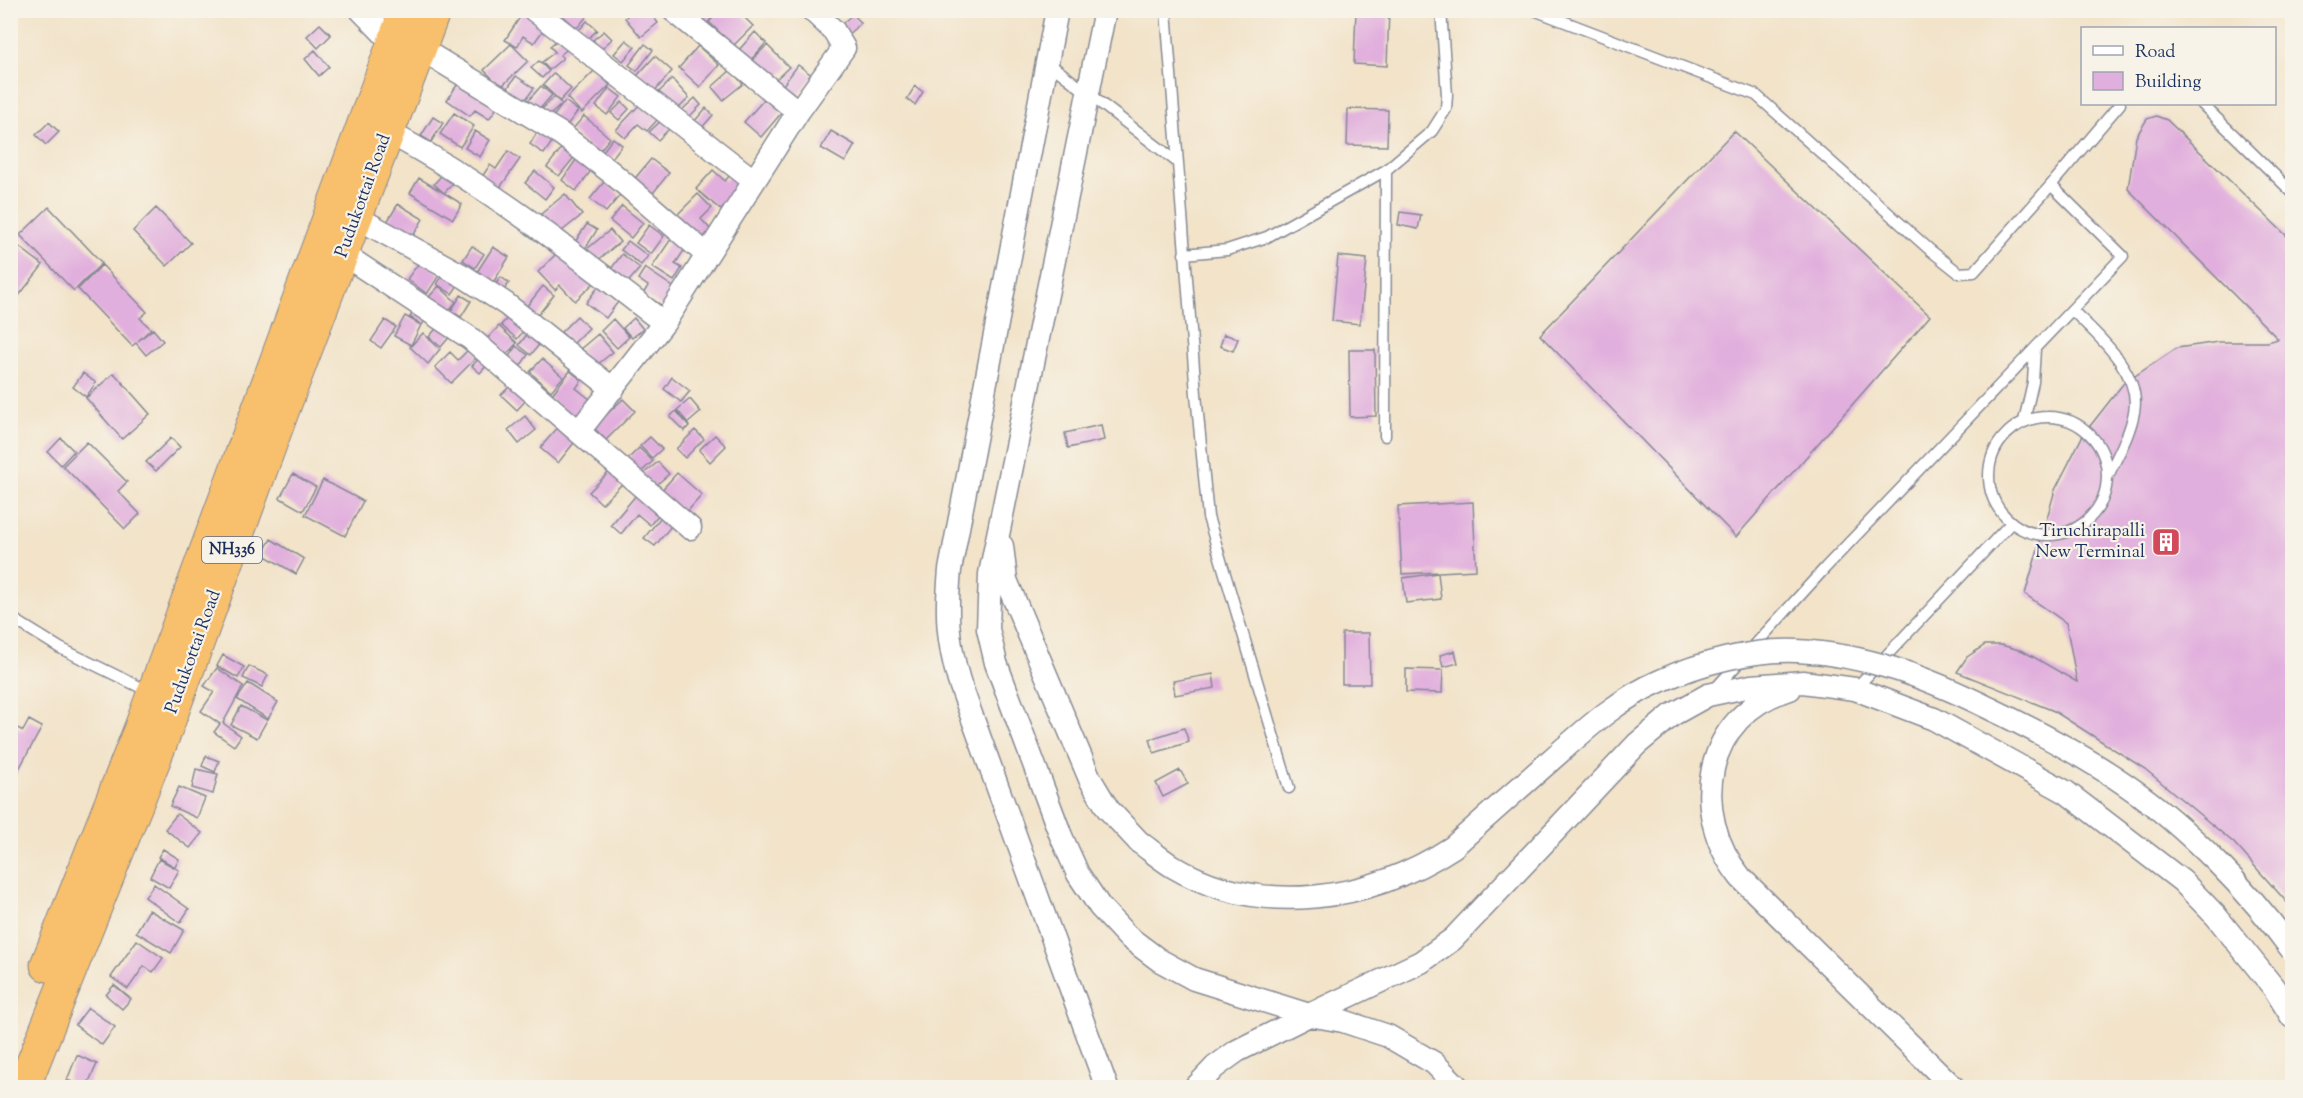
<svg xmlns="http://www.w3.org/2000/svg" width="2303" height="1098" font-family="'Sorts Mill Goudy',serif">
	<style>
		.building { fill: #e1afdd }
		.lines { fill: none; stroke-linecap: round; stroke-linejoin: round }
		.service-casing { stroke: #868994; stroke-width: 13 }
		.minor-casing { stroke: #868994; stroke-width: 25 }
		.trunk-casing { stroke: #868994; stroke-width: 35 }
		.service { stroke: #fff; stroke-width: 10 }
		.minor { stroke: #fff; stroke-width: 22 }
		.trunk { stroke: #f8bf6c; stroke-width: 33 }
		.minor-bridge-casing { stroke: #868994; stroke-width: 25; stroke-linecap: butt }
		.minor-bridge { stroke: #fff; stroke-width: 22 }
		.labels { text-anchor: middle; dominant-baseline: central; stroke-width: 4.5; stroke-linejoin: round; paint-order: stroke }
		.shield { fill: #f7f3e8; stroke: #5d6a87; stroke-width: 1.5 }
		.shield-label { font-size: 16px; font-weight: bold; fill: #1b2f5e }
		.street-label { font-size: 18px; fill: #1b2f5e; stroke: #f7f3e8 }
		.poi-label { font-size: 18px; fill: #1b2f5e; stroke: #f7f3e8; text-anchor: end }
	</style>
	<rect width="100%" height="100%" fill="#f7f3e8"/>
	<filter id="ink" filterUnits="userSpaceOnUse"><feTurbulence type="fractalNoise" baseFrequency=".0167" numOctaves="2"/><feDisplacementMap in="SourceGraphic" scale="12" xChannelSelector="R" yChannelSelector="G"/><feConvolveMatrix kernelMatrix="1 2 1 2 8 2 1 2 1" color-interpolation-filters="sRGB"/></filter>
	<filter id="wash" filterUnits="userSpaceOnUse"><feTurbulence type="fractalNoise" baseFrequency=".008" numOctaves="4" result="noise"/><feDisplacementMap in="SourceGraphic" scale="24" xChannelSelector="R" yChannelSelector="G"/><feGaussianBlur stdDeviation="1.35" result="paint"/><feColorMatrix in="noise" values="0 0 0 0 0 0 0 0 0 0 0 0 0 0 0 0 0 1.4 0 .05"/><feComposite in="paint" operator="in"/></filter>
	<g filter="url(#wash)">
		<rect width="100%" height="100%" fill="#f2e3c9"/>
		<g id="blocks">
			<!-- building -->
			<path class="building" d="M562 10H583L588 15 577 28 560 13Z
				M634 10H648L658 23 641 37 625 18Z
				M690 10H718L707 24Z
				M721 10H737L753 26 733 46 709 22Z
				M1356 10H1389L1387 66 1354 64Z
				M524 11 546 26 534 43 523 36 517 47 505 40Z
				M853 14 861 23 846 36 838 27Z
				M587 21 597 30 588 39 579 30Z
				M320 24 331 35 318 48 307 36Z
				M604 31 612 39 601 49 593 40Z
				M755 32 766 43 748 63 737 52Z
				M561 37 570 47 560 55 563 58 549 70 542 62 555 52 550 46Z
				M626 40 635 47 623 61 614 54Z
				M511 44 528 61 501 87 484 70Z
				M645 44 653 50 637 71 629 65Z
				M767 45 789 67 772 83 751 61Z
				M698 46 719 65 700 87 679 68Z
				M315 50 329 67 319 76 305 59Z
				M655 56 672 71 654 92 636 77Z
				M539 61 549 71 542 78 531 68Z
				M798 65 813 76 794 100 780 89Z
				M595 70 610 85 582 113 567 98Z
				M731 70 743 84 723 100 712 87Z
				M554 73 571 89 560 101 543 85Z
				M516 76 534 88 524 102 507 89Z
				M461 79 499 105 489 119 475 110 470 116 447 100Z
				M672 79 689 98 675 112 658 93Z
				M541 86 552 95 538 111 527 102Z
				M915 86 923 92 915 105 907 99Z
				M609 88 621 97 607 115 596 106Z
				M767 96 783 111 761 137 744 122Z
				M554 97 562 104 549 116 542 109Z
				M695 98 701 105 688 118 681 111Z
				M565 101 578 111 564 129 551 119Z
				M622 102 629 109 619 120 611 113Z
				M642 102 659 118 647 131 638 124 625 138 616 130Z
				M706 108 713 115 700 130 693 123Z
				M1348 109 1388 110 1387 146 1347 145Z
				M454 113 474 126 460 147 440 134Z
				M584 116 610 138 596 155 571 131Z
				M2156 116 2167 120 2292 241V908L2234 843 2145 769 2054 711 1957 672 1967 657 1985 645H2001L2023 651 2077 682 2066 623 2025 594 2055 490 2083 435 2123 384 2177 348 2219 342H2268L2278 339 2128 189 2136 137 2147 119Z
				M433 117 443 123 431 142 421 136Z
				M665 117 673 125 658 140 649 132Z
				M49 122 59 132 46 145 36 135Z
				M539 129 554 139 544 154 530 144Z
				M475 131 490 140 480 157 465 148Z
				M831 131 855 145 845 162 821 148Z
				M1734 131 1930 316 1736 537 1540 335Z
				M613 138 622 145 609 162 600 155Z
				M564 145 576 155 559 176 547 167Z
				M508 151 520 159 499 189 481 178 490 165 496 169Z
				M578 157 593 168 576 191 562 180Z
				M651 159 669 173 650 197 632 182Z
				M448 168 458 178 444 193 462 204 453 219 410 193 419 178 444 193 434 184Z
				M713 170 725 181 731 174 744 185 721 210 696 189Z
				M535 171 554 187 545 199 525 183Z
				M604 182 620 195 606 212 590 199Z
				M565 194 582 215 557 235 541 214Z
				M698 194 712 208 701 219 711 230 700 241 675 217Z
				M398 204 423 219 412 238 387 222Z
				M622 206 643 223 631 238 610 221Z
				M49 207 102 263 74 291 20 235Z
				M156 208 191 243 167 266 133 231Z
				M1400 212 1421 215 1418 229 1398 225Z
				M587 224 597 230 583 252 573 245Z
				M649 225 664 236 651 254 636 243Z
				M610 230 620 242 597 261 587 249Z
				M671 239 685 249 675 264 682 268 674 281 652 267Z
				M628 241 648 256 641 265 621 250Z
				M13 242 43 265 10 307V246Z
				M472 246 484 254 475 268 463 260Z
				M493 247 509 257 491 286 475 275Z
				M561 249 594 283 575 301 560 285 555 290 538 272Z
				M622 254 640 268 625 286 608 273Z
				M1338 256 1367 259 1360 324 1332 321Z
				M421 260 440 274 427 294 407 279Z
				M102 265 147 312 140 318 151 329 138 341 153 329 163 341 146 355 136 343 132 346 78 289Z
				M645 268 676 289 664 307 643 294 648 286 638 279Z
				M445 272 460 282 452 294 437 284Z
				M501 277 509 283 500 295 492 289Z
				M439 286 456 302 446 314 428 298Z
				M543 286 554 295 534 320 523 311Z
				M598 287 618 302 606 318 586 303Z
				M461 295 471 301 461 317 451 311Z
				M416 308 428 316 422 325 410 317Z
				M511 314 526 328 517 339 501 325Z
				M405 316 421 325 411 345 394 336Z
				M577 316 589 328 573 344 561 332Z
				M634 318 643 329 632 338 623 328Z
				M613 319 629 337 617 348 601 331Z
				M385 320 396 327 381 348 371 341Z
				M440 324 452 334 441 347 429 337Z
				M499 326 517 343 502 359 484 342Z
				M532 328 544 338 531 355 519 345Z
				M423 333 440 349 428 364 410 347Z
				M598 334 613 352 593 368 579 350Z
				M1224 334 1238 339 1233 351 1220 346Z
				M516 346 528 355 519 368 507 359Z
				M471 347 479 355 451 383 435 367 450 352 458 360Z
				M1349 350H1375L1376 416 1350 417Z
				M481 356 489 363 480 373 472 366Z
				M542 359 563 377 551 391 530 372Z
				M570 371 582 380 576 388 591 400 575 419 549 398Z
				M83 373 96 383 86 397 73 387Z
				M114 373 150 414 122 439 86 398Z
				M672 377 690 391 681 402 664 389Z
				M513 383 528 398 517 410 501 395Z
				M623 399 635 411 606 440 593 427Z
				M690 399 701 412 688 423 677 410Z
				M676 411 689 426 684 431 670 417Z
				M525 416 536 430 519 444 508 430Z
				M560 425 577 439 558 463 540 448Z
				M1101 425 1104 440 1068 448 1065 433Z
				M695 430 704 439 685 458 676 449Z
				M715 435 726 446 710 462 699 450Z
				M650 437 662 449 652 458 640 446Z
				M61 438 74 451 61 465 48 452Z
				M171 438 180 447 156 471 146 462Z
				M87 442 127 482 118 491 140 514 125 529 63 466Z
				M639 448 653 461 638 475 625 462Z
				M658 462 669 474 654 487 643 474Z
				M614 467 626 480 602 504 589 492Z
				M677 473 702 495 685 514 659 493Z
				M293 474 316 487 303 511 280 498Z
				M323 480 363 501 345 536 305 515Z
				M637 494 660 513 650 525 637 514 621 534 611 525Z
				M1473 502 1476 570 1402 574 1398 506Z
				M661 517 672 525 655 546 644 538Z
				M271 539 304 559 296 574 262 554Z
				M1438 573 1441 599 1406 603 1403 578Z
				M1342 633H1369L1370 684H1342Z
				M1455 651 1458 663 1443 667 1440 655Z
				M223 655 244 667 238 678 217 666Z
				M249 666 268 675 262 687 243 678Z
				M217 668 243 686 223 723 241 736 234 746 214 732 220 724 201 711 214 692 204 686Z
				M1406 669 1443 670 1442 693 1406 692Z
				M1213 674 1215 688 1175 695 1173 681Z
				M248 683 278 702 268 719 237 699Z
				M241 706 267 720 257 738 231 725Z
				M29 720 42 727 14 778 10 776V732L14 726 23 731Z
				M1184 728 1189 742 1154 753 1150 739Z
				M206 756 219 761 215 772 202 766Z
				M196 769 218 774 213 794 192 788Z
				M1180 770 1188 784 1163 797 1156 783Z
				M179 787 205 798 197 818 170 806Z
				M177 814 202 833 190 848 165 829Z
				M163 849 179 859 175 867 158 857Z
				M159 859 179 870 169 888 150 877Z
				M154 884 189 909 180 923 145 897Z
				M149 910 184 930 171 953 136 932Z
				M137 940 163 958 153 972 144 966 128 989 111 977Z
				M114 985 131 999 122 1009 106 995Z
				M88 1008 115 1027 102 1045 75 1025Z
				M77 1055 97 1064 86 1088 67 1080Z"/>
		</g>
	</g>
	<g filter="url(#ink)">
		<use href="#blocks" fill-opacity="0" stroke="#868994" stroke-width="1.5"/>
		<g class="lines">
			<!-- service casing -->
			<g class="service-casing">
				<path id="service" d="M1166 10 1196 394 1208 517 1289 788
					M1534 10 1756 95 1930 250 1959 273 1974 272 2051 185
					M1047 62 1176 161
					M2202 104 2292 192
					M1184 254 1227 250 1267 237 1386 170 1432 131 1446 109 1447 95 1441 10
					M2072 310C2097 335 2142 372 2134 412 2130 435 2117 456 2108 476
					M1989 476a59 59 0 1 1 118 0a59 59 0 1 1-118 0Z
					M2024 421 2033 382 2035 349
					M1385 436 1386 170
					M10 617 60 648 150 692
					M1855 689 2011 523
					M1713 691 1825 568 2123 256 2051 185 2120 104"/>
			</g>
			<!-- minor casing -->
			<g class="minor-casing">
				<path id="minor" d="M361 10 394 44
					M534 10 753 180
					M673 10 798 112
					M1057 10 950 570C946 612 947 640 959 681L1107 1088
					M1105 10 990 574 988 629 996 663 1061 836 1078 874 1100 907 1127 936 1159 960 1194 979 1309 1015 1421 962 1453 939 1637 744 1672 715 1708 695 1751 686 1803 682 1855 689 1934 719 2066 792 2182 881 2216 916 2274 988 2292 1017
					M421 49 561 134 612 173 707 255
					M388 132C487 185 575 254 664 323
					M356 217 465 277 506 304 613 389
					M343 254 470 338 690 528
					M579 431 664 323 798 112 844 48 834 31 812 10
					M1002 546 1006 580 1090 779 1108 809 1139 842
					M1790 689C1703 714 1688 813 1741 878L1954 1088
					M1195 1088 1215 1067 1237 1051 1309 1015 1343 1021 1388 1036 1434 1063 1459 1088"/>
			</g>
			<!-- trunk casing -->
			<g class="trunk-casing">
				<path id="trunk" d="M47 965 140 730 406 10
					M23 1088 161 742 283 409 434 10"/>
			</g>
			<!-- service -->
			<use href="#service" class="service"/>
			<!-- minor -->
			<use href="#minor" class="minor"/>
			<!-- trunk -->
			<use href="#trunk" class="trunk"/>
			<!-- minor-bridge casing -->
			<g class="minor-bridge-casing">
				<path id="minor-bridge" d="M1139 842C1150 850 1161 859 1172 866 1261 919 1370 901 1453 847 1485 818 1518 789 1551 760 1585 730 1618 699 1660 681 1700 663 1753 649 1797 651 1866 654 1928 678 1989 708 2037 731 2085 756 2129 787 2188 828 2250 892 2292 950"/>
			</g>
			<!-- minor-bridge -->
			<use href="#minor-bridge" class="minor-bridge"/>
		</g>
	</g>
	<!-- icons -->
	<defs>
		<g id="building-square" transform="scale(1.5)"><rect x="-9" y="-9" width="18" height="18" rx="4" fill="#d1495b" stroke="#f7f3e8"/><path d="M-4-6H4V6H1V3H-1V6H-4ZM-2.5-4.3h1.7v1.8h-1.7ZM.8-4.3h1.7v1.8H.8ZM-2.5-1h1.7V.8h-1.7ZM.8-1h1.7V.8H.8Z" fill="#fff"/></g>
	</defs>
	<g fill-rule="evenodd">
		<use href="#building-square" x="2166" y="542"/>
	</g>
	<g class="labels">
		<!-- shield labels -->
		<rect class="shield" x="202" y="537" width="60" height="26" rx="4.5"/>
		<g class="shield-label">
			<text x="232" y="550">NH336</text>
		</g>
		<!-- street labels -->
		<g class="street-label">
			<text transform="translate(364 196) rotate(-70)">Pudukottai Road</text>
			<text transform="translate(194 652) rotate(-70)">Pudukottai Road</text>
		</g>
		<!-- poi labels -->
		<g class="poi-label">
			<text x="2145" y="532">Tiruchirapalli<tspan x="2145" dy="21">New Terminal</tspan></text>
		</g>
	</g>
	<!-- margin -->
	<rect width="2303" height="1098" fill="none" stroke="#f7f3e8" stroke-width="36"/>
	<!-- legend -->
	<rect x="2081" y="27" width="195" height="78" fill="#f7f3e8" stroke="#9fa5b1" stroke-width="1.5"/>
	<rect x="2093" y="46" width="30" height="9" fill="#ffffff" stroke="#9fa5b1" stroke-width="1.5"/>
	<text x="2135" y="57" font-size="18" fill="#1b2f5e">Road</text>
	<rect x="2093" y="72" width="30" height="18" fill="#e1afdd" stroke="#9fa5b1" stroke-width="1.5"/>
	<text x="2135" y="87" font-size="18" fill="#1b2f5e">Building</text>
</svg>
